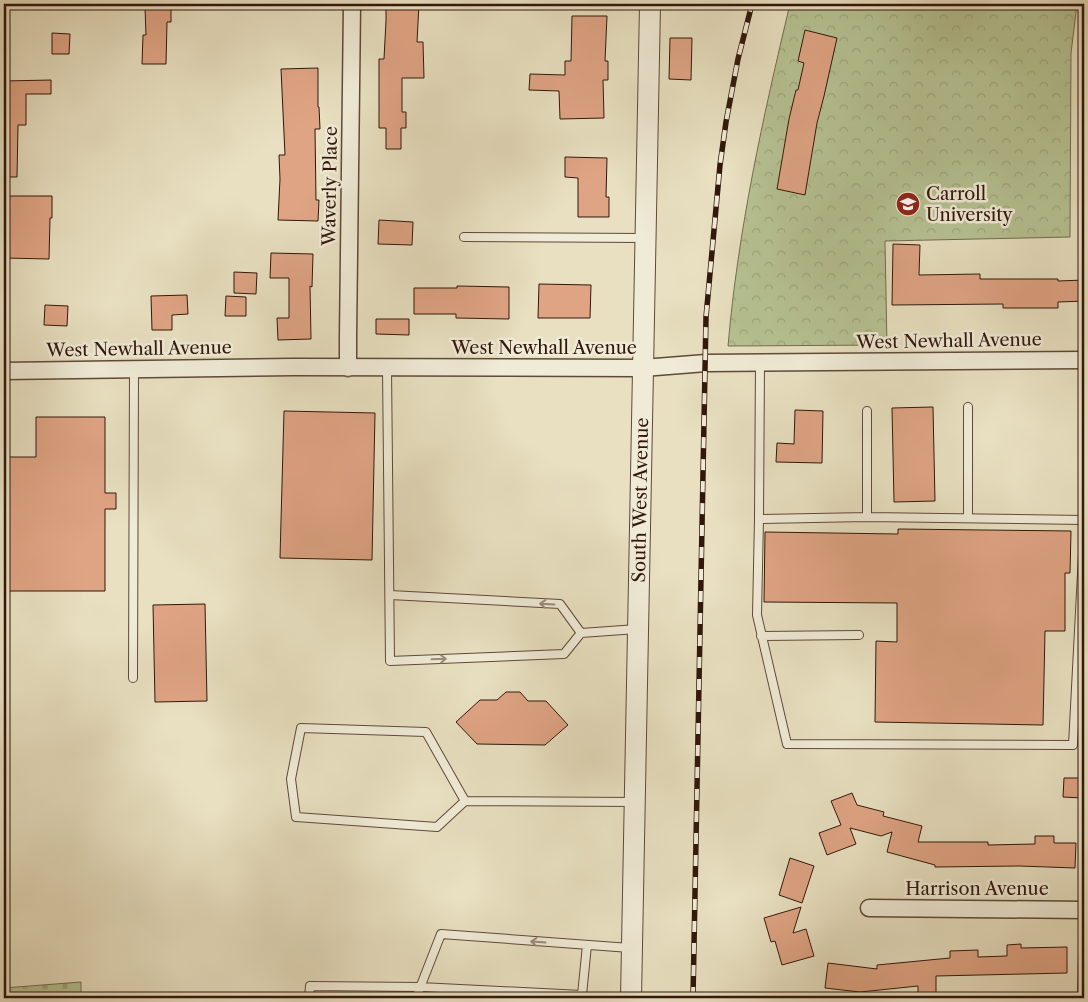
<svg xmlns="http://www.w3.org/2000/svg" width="1088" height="1002" font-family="'Libre Caslon Text',serif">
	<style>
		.cemetery { fill: url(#cemetery-stones); stroke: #746c4f }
		.park { fill: url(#park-crowns); stroke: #746c4f }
		.building { fill: #dfa484; stroke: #31170b }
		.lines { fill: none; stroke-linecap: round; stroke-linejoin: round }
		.service-casing { stroke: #5f4938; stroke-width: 10 }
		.minor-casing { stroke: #5f4938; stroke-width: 19 }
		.tertiary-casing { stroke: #5f4938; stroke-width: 22 }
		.service { stroke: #f0ebd7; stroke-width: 8 }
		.minor { stroke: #f0ebd7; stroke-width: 16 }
		.tertiary { stroke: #f0ebd7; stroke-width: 20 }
		.rail-casing { stroke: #31170b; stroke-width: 5.5 }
		.rail { stroke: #f0ebd7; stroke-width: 4; stroke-dasharray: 11; stroke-linecap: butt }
		.oneway { stroke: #9a8c7b }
		.labels { text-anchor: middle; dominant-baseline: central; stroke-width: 5; stroke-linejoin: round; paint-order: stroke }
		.street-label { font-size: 18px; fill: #31170b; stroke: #f0ebd7 }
		.poi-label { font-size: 18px; fill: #31170b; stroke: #f0ebd7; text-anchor: start }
	</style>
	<defs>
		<pattern id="cemetery-stones" width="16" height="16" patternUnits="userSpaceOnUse" patternTransform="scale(1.25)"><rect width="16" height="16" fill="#b6c293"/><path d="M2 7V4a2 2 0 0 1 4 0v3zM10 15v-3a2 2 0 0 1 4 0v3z" fill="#9da67d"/></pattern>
		<pattern id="park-crowns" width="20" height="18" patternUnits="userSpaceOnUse" patternTransform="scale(1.25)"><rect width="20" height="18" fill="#b6c293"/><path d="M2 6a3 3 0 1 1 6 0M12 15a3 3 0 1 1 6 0" fill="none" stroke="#9da67d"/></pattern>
	</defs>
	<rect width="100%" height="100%" fill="#e8e0c1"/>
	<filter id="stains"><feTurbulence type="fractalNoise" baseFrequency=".004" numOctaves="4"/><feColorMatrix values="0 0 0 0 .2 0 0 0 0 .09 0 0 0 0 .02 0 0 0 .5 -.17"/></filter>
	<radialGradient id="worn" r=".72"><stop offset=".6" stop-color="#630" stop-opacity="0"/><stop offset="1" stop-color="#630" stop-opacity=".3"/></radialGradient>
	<!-- cemetery -->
	<path class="cemetery" d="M81 982V998H4V988Z"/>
	<!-- park -->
	<path class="park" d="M790 4H1077L1071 53 1070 237 885 241 887 345 728 346C738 230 763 117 790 4Z"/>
	<!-- building -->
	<path class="building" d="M386 4H419L417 42H423L424 78H402V112H406V128H401V149H386V128H379V59H384L386 21Z
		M171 7V22H167L166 64H142L143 35H146L145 8Z
		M572 16H607L605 61H608V80H603L604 118 560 119 559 91 529 90 530 74 565 75V61H571Z
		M805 30 837 38 824 96 817 123 805 195 777 189 789 119 796 90H798L804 63 798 61Z
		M52 33 70 34 69 54H52Z
		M670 38H692L691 80 669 79Z
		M318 68V107H319L320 129H315L316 200H319L318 221 278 220 280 179 279 155H285L281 69Z
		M51 80V94H26V125H18L17 177H4V81Z
		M565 157 607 158 606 197H609V217H578V178L565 177Z
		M4 196H52V218H50L49 259 4 258Z
		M379 220 413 222 412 245 378 244Z
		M893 244 920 245 919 275 980 274V279H1058V281L1084 280V301L1058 302V308H1003V304L892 305Z
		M271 253 313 254 312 287 310 286 311 339 278 340 277 318H289V278H270Z
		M234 272 257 273 256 294 234 293Z
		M539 284 591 285 590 318H538Z
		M457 286 509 287V319L456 318V314H414V288H457Z
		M187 295 188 314 172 315V330H152L151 296Z
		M226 296 246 297V316H225Z
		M45 305 68 306 67 326 44 325Z
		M376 319H409V335L376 334Z
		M933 407 935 501 894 502 892 408Z
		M795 410 823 411 822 463 776 462 777 443 794 444Z
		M284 411 375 413 372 560 280 558Z
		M36 417H105V493H116V509H105V591H4V504H9V457H36Z
		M898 529 1071 531 1070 573H1065V631H1045L1043 725 875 722 876 641 897 642V603L764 602 765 532 898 534Z
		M205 604 207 701 155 702 153 605Z
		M506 692H520L528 701H546L568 725 545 745 477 744 456 722 480 700H497Z
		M1064 778H1083L1082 798 1063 797Z
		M852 793 857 805 884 812 883 816 922 826 918 842H988V845L1035 844V836H1054V843H1076L1075 868 1020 866 935 867V865L887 852 892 832 881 836 850 828 856 844 827 855 819 833 841 825 831 801Z
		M790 858 814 866 802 903 779 895Z
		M801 907 793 933 806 929 814 956 782 965 775 941 771 942 764 918Z
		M1021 944V948L1067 947V973L936 976V998H918V986L860 992 825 988 828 963 877 969V965L950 958V951L978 950V957L1007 956V945Z"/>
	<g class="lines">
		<!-- service casing -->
		<g class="service-casing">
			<path id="service" d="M464 237 645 238
				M760 362 759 519 867 517V411
				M387 368 390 661 564 654 581 633 637 629
				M867 517 1084 520
				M968 518V407
				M759 519 757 615 787 744 1073 745 1084 535
				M390 595 560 604 581 633
				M761 636 859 635
				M133 678 134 369
				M465 801 426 732 301 728 291 779 296 817 437 827 465 801 634 802
				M309 998 310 986 420 987 582 995 587 945
				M416 998 441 934 630 948
				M1082 998 1084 910"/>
		</g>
		<!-- minor casing -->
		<g class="minor-casing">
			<path id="minor" d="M348 368V338L352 4
				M4 371 293 367 643 368 706 363 1084 360
				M869 908 1084 910"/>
		</g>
		<!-- tertiary casing -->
		<g class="tertiary-casing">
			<g id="tertiary">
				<path id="s1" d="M631 998 650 4"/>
			</g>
		</g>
		<!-- service -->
		<use href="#service" class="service"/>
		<!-- minor -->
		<use href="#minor" class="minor"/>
		<!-- tertiary -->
		<use href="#tertiary" class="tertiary"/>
		<!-- rail casing -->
		<g class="rail-casing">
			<path id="rail" d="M693 998 706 317 720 165 726 122 738 59 752 4"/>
		</g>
		<!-- rail -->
		<use href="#rail" class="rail"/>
	</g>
	<!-- one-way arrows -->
	<defs><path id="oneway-shaft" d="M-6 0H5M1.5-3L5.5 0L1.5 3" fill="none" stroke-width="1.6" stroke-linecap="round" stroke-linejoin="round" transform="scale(1.25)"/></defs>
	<g class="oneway">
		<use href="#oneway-shaft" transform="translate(547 604) rotate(-177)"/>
		<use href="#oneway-shaft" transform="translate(439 659) rotate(-2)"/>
		<use href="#oneway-shaft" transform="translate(538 942) rotate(-176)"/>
	</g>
	<!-- icons -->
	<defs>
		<g id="university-disc" transform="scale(1.25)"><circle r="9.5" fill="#8f2418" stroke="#f0ebd7"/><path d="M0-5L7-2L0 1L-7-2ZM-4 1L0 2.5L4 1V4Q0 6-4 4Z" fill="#fff"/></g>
	</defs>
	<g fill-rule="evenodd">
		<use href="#university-disc" x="908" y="204"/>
	</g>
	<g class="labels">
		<!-- street labels -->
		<g class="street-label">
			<text transform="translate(330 186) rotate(-89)">Waverly Place</text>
			<text transform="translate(949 341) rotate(-1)">West Newhall Avenue</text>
			<text x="544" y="348">West Newhall Avenue</text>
			<text transform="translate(139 349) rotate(-1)">West Newhall Avenue</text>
			<text stroke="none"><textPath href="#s1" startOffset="498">South West Avenue</textPath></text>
			<text x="977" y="889">Harrison Avenue</text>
		</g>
		<!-- poi labels -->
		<g class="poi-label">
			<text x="926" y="194">Carroll<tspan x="926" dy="21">University</tspan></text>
		</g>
	</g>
	<!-- margin -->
	<rect width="1088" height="1002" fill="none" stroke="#e8e0c1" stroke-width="20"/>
	<rect x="5" y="5" width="1078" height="992" fill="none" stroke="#31170b" stroke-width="2.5"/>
	<rect x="10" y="10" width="1068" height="982" fill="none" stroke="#31170b"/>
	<rect width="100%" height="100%" filter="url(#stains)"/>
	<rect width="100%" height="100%" fill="url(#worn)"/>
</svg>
